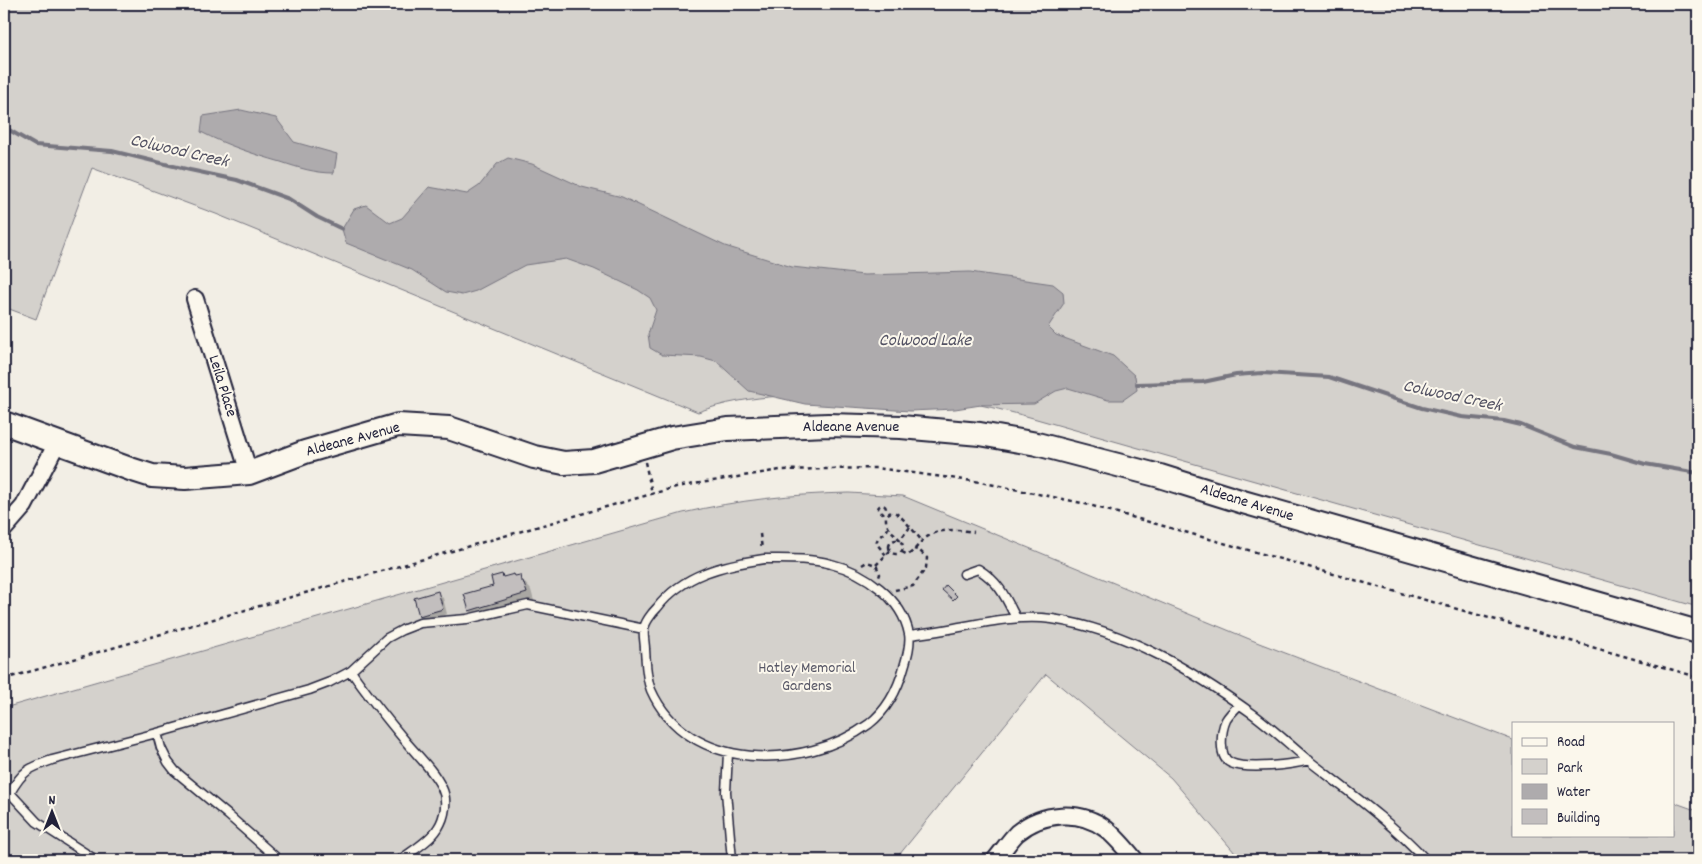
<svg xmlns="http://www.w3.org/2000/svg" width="1702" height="864" font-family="Dekko,sans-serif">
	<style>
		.green { fill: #d4d1cc; stroke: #7b7a84 }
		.water { fill: #aeabad; stroke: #76747f }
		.shadow { fill: #0003 }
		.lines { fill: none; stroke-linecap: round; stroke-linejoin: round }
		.stream { stroke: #76747f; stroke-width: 4 }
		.building { fill: #c2bebe; stroke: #22223b }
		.lane-casing { stroke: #22223b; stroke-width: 11 }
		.street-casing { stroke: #22223b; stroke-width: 20 }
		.secondary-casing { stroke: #22223b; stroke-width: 26 }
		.path { stroke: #22223b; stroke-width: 2.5; stroke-dasharray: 4 4; stroke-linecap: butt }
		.lane { stroke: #fbf7ec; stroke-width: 8 }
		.street { stroke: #fbf7ec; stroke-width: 16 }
		.secondary { stroke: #fbf7ec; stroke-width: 22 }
		.labels { text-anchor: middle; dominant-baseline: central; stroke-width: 4; stroke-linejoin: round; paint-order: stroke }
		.street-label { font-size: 16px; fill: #22223b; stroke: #fbf7ec }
		.park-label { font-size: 16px; fill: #575766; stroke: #fbf7ec }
		.water-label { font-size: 18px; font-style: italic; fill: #535263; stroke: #fbf7ec }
	</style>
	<rect width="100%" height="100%" fill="#f2eee5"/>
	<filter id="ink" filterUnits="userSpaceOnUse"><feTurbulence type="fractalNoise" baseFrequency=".02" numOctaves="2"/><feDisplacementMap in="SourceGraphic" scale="10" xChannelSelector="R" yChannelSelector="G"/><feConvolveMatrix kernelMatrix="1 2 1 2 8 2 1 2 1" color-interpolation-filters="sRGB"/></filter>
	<g filter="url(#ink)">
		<!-- green -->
		<path class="green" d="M4 4H1698V607L1026 416C1002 410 976 403 951 400 923 397 893 398 864 396 810 394 749 393 698 412L216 214 92 168 36 319 4 307Z
			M849 493 903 496 1259 643 1513 740V835H1673V802L1698 811V860H1241L1171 778 1046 674 895 860H4V708L683 513C738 500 793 494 849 493Z"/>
		<!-- water -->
		<path class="water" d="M241 110 276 118 294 142 337 154 334 173C315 173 299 168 281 162 253 154 226 145 201 132L203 116Z
			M508 158 532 164 582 187 622 197 725 246 792 267 864 275 970 272 1053 284 1063 292 1064 303 1048 327 1056 335 1113 356 1135 376 1137 390 1123 400H1108L1068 388 1056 391 1034 404 981 405 955 409 910 411 805 404 749 391 716 361 701 357 662 355 650 348 648 334 656 310 650 298 638 290 594 269 566 259 525 265 476 291 462 295 446 292 412 270 346 243 342 229 354 209 366 205 390 223 402 218 429 187 467 194 479 186 497 164Z"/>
		<!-- shadow -->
		<path class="shadow" d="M501 575 504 578 519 576 531 590 534 601 478 619 470 611 495 587Z
			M438 593 443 598 447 614 426 621 420 616 416 599Z"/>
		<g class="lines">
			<!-- stream -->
			<path class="stream" d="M4 127 35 145 112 151 190 170 237 180 289 199 317 217 342 229
				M1137 384 1203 382 1236 375 1262 373 1329 377 1422 408 1462 417 1504 421 1521 425 1575 447 1611 454 1645 464 1698 473"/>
		</g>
		<!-- building -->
		<path class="building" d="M502 574 503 577 514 574 515 576 520 575 521 581H523L527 593 469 611 464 594 493 586 491 577Z
			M946 585 957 596 953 600 942 590Z
			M438 591 443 609 419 616 414 598Z"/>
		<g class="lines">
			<!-- lane casing -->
			<g class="lane-casing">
				<path id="lane" d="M764 559C786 559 810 558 831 564 864 572 902 598 909 634 911 644 907 657 904 667 898 689 887 710 869 724 805 771 688 773 651 690 646 678 646 663 645 649 645 643 643 636 644 630 644 623 652 613 657 608 683 574 723 565 764 559Z
					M964 574 978 569C999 582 1005 596 1016 618
					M910 635C925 633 940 631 955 628 987 622 1019 615 1052 619 1126 630 1193 671 1253 714 1272 728 1290 745 1308 760 1349 792 1391 822 1426 860
					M351 671C368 696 387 719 407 743 419 757 434 771 442 788 448 800 445 817 438 828 430 841 412 851 400 860
					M1239 705C1235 709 1229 715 1226 720 1221 731 1218 758 1231 763 1247 770 1293 765 1309 760
					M157 733 161 748 168 762 175 771 228 815 279 860
					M728 753 726 792 732 860
					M4 792 10 793 37 822 96 860
					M10 793C23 770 29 768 52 760L157 733 309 690 330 682 351 671 387 638 402 630 420 623 467 619 528 605 644 629"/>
			</g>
			<!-- street casing -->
			<g class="street-casing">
				<path id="street" d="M195 299 249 473
					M4 529 24 506 57 443
					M995 860C1002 852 1009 841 1017 833 1042 812 1080 809 1106 829 1117 838 1126 849 1135 860"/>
			</g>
			<!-- secondary casing -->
			<g class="secondary-casing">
				<path id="secondary" d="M4 423 130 469 152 476 185 478 249 473 305 452 398 425 449 428 534 457 564 463 594 461 672 438 728 429 828 425 901 427 980 434 1037 444 1160 476 1243 502 1698 632"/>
			</g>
			<!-- path -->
			<path class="path" d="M645 462 652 493
				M878 509a4 4 0 1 1 8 0a4 4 0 1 1-8 0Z
				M910 527 900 540C893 531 885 529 886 516 888 514 889 512 893 512 899 512 917 535 922 541
				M760 534 762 549
				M889 547a7 7 0 1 1 14 0a7 7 0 1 1-14 0Z
				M902 552 908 555C914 551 918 545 923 540 937 528 957 529 974 532
				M886 555 876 543 878 538 888 529
				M862 565 867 562 876 565 880 574 879 577
				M876 565 890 551
				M895 590 913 586 926 568 927 558 920 551 914 549
				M4 679 676 487 780 470 876 468 980 482 1082 503 1698 677"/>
			<!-- lane -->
			<use href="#lane" class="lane"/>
			<!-- street -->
			<use href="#street" class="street"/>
			<!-- secondary -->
			<use href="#secondary" class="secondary"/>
		</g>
	</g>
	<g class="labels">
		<!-- street labels -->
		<g class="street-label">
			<text transform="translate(222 386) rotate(73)">Leila Place</text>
			<text x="851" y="427">Aldeane Avenue</text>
			<text transform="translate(353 440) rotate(-15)">Aldeane Avenue</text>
			<text transform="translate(1247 503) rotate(17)">Aldeane Avenue</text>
		</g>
		<!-- park labels -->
		<g class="park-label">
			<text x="807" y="668">Hatley Memorial<tspan x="807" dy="18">Gardens</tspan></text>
		</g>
		<!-- water labels -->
		<g class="water-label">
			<text transform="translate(179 152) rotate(13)">Colwood Creek</text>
			<text x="925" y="341">Colwood Lake</text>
			<text transform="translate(1452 397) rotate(12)">Colwood Creek</text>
		</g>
	</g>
	<!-- margin -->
	<rect width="1702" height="864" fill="none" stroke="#fbf7ec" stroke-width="20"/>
	<rect x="10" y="10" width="1682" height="844" fill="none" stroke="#22223b" stroke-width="2" filter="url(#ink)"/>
	<!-- legend -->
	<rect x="1512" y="722" width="162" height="115" fill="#fbf7ec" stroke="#a4a2a5"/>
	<rect x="1522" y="738" width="25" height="8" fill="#fbf7ec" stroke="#a4a2a5"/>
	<text x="1557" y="746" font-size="15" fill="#22223b">Road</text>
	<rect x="1522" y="759" width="25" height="15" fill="#d4d1cc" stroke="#a4a2a5"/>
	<text x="1557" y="772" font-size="15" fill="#22223b">Park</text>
	<rect x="1522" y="784" width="25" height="15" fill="#aeabad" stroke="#a4a2a5"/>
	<text x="1557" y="796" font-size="15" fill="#22223b">Water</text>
	<rect x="1522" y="809" width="25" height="15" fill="#c2bebe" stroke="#a4a2a5"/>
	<text x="1557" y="822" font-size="15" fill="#22223b">Building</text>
	<!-- north arrow -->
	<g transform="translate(52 812)" stroke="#fbf7ec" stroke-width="4" paint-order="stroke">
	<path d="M0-4L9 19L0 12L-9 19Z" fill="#22223b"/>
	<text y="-8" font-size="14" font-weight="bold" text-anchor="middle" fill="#22223b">N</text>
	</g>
</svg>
